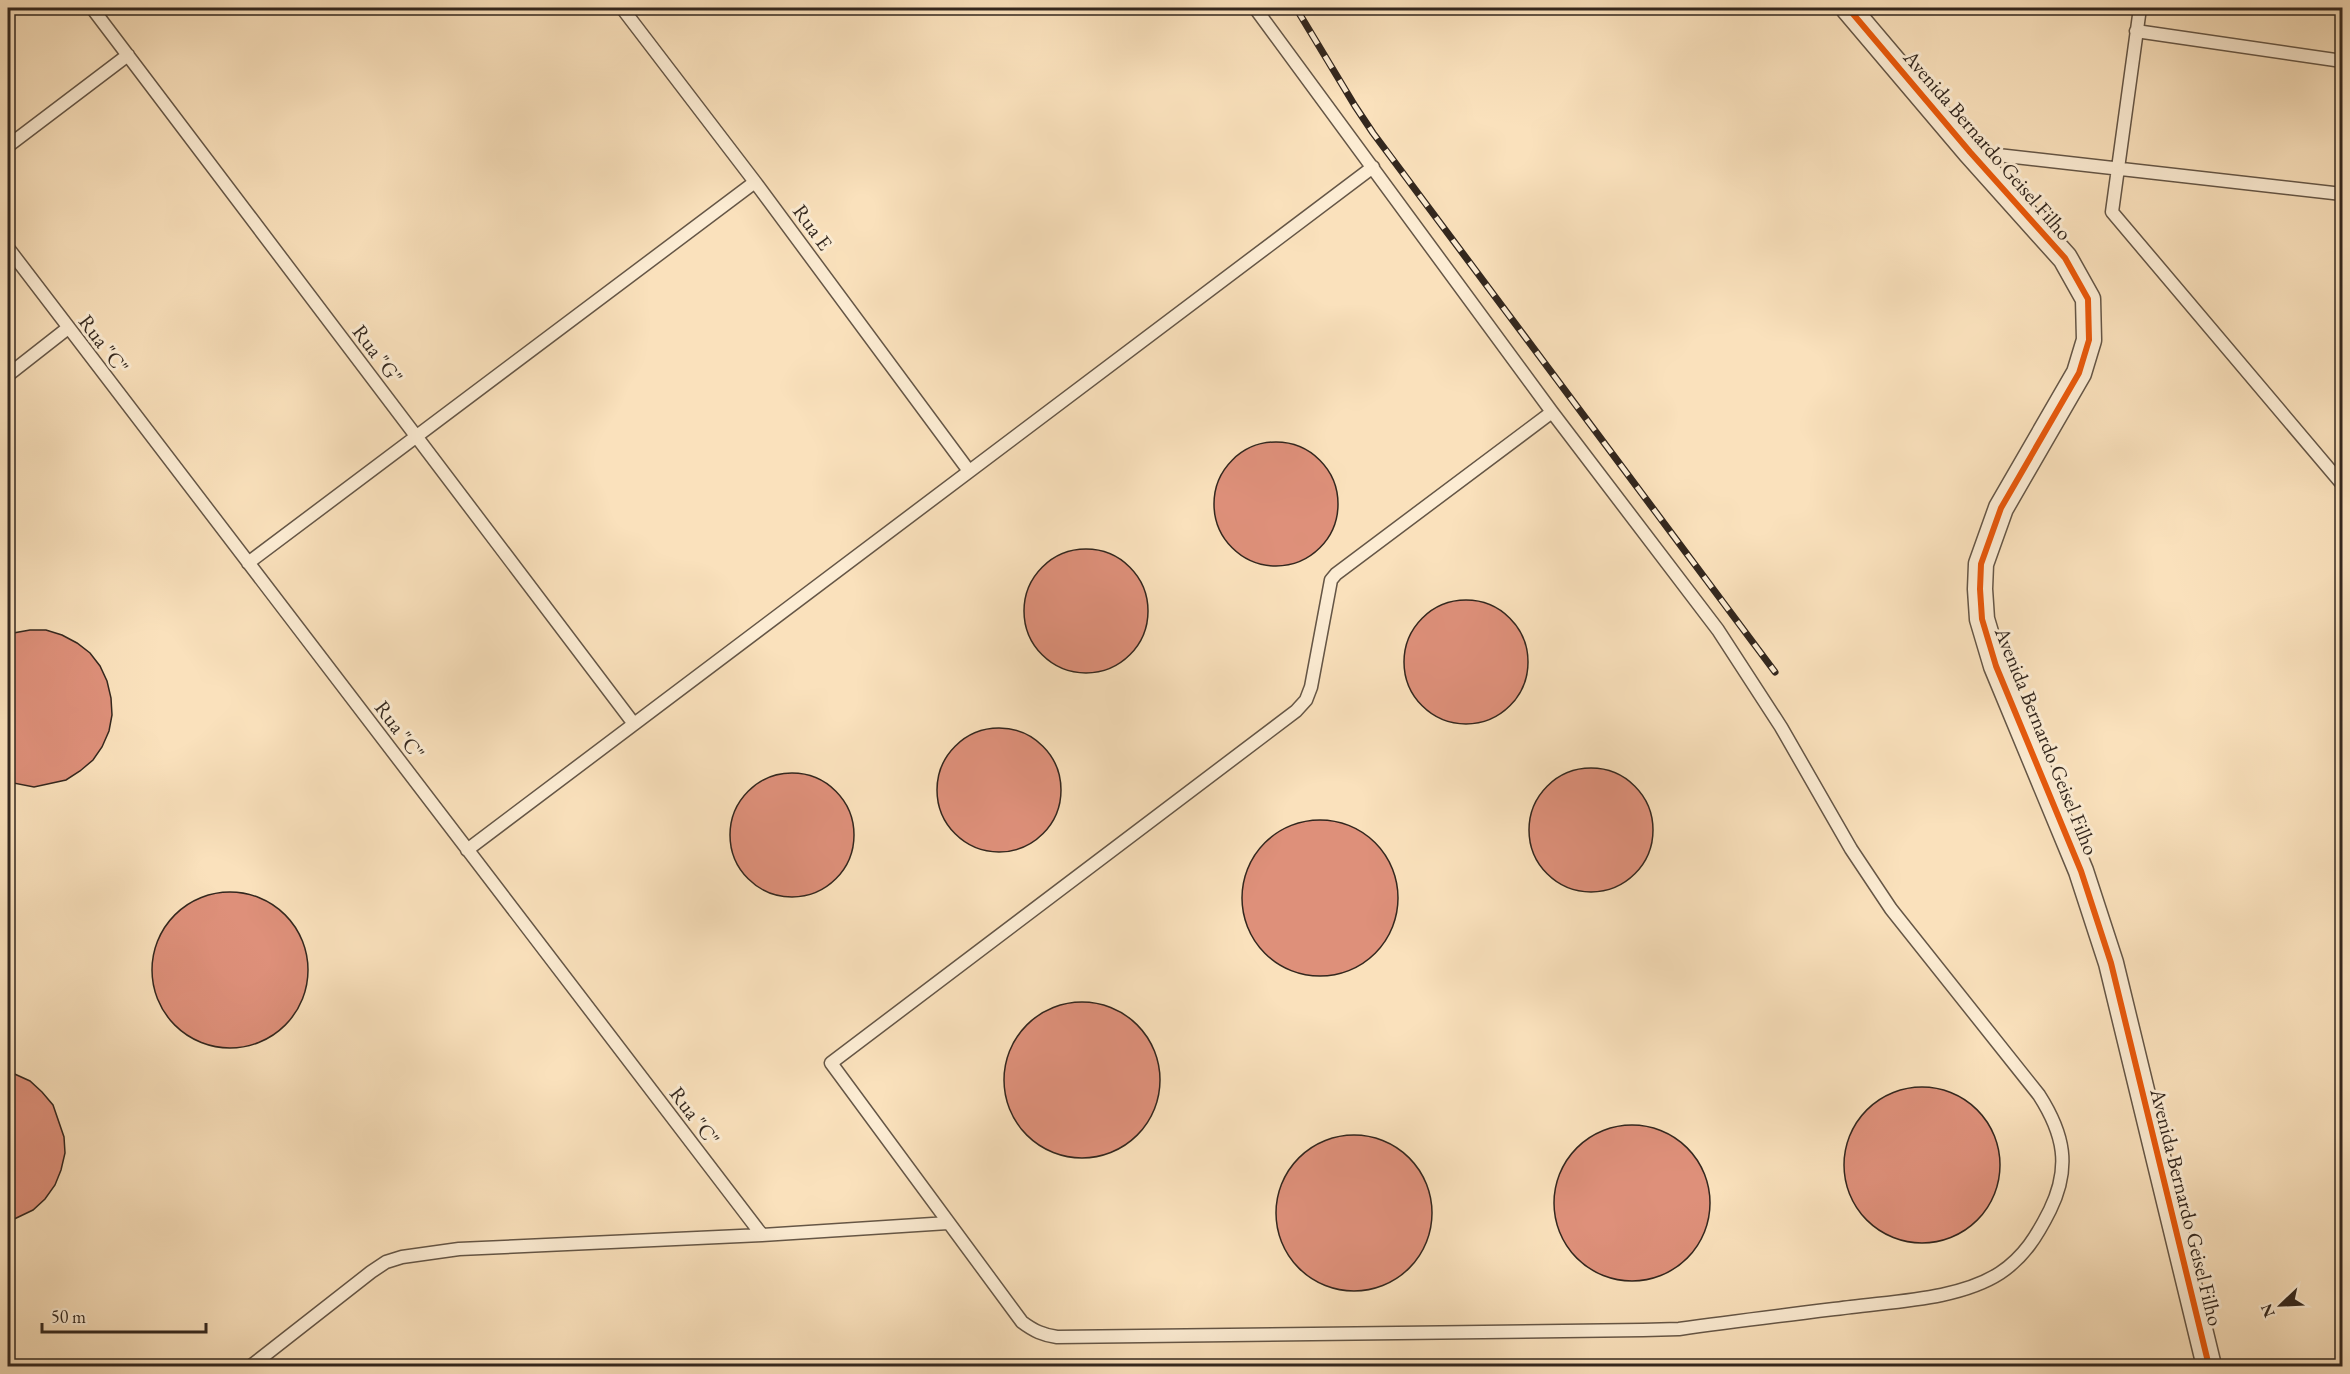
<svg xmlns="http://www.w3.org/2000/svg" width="2350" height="1374" font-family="'EB Garamond',serif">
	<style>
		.building { fill: #de907a; stroke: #33271e; stroke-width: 1.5 }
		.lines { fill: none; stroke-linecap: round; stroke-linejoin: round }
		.lane-casing { stroke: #655646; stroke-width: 15 }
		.street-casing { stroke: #655646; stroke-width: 27 }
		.lane { stroke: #fcecd3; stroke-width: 12 }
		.street { stroke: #fcecd3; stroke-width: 24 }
		.rail-casing { stroke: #33271e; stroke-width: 7 }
		.rail { stroke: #fcecd3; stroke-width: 4.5; stroke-dasharray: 14; stroke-linecap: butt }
		.cycleway-casing { stroke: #fcecd3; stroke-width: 10 }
		.cycleway { stroke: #e8590c; stroke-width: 6 }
		.labels { text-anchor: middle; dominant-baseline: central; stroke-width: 6; stroke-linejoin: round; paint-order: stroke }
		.street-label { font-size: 21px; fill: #33271e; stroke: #fcecd3 }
	</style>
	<rect width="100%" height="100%" fill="#fae1bc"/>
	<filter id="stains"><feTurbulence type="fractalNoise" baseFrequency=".00333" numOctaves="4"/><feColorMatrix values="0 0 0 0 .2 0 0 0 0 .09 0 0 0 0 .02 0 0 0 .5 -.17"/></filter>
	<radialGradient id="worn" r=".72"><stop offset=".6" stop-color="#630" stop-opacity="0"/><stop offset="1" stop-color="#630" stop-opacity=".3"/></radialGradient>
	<!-- building -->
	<path class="building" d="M1214 504a62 62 0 1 1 124 0a62 62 0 1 1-124 0Z
		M1024 611a62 62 0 1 1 124 0a62 62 0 1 1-124 0Z
		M1404 662a62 62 0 1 1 124 0a62 62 0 1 1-124 0Z
		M30 630H46L62 635 77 643 90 653 100 666 107 681 111 698 112 715 109 731 102 747 93 760 80 771 66 780 34 787 8 782V634Z
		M937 790a62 62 0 1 1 124 0a62 62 0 1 1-124 0Z
		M1529 830a62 62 0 1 1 124 0a62 62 0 1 1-124 0Z
		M730 835a62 62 0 1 1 124 0a62 62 0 1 1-124 0Z
		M1242 898a78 78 0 1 1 156 0a78 78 0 1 1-156 0Z
		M152 970a78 78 0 1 1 156 0a78 78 0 1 1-156 0Z
		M1004 1080a78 78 0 1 1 156 0a78 78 0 1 1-156 0Z
		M8 1071 30 1081 42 1092 53 1105 64 1137 65 1153 61 1170 55 1185 45 1199 33 1210 8 1222Z
		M1844 1165a78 78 0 1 1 156 0a78 78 0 1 1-156 0Z
		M1554 1203a78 78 0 1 1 156 0a78 78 0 1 1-156 0Z
		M1276 1213a78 78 0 1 1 156 0a78 78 0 1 1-156 0Z"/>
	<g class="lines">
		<!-- lane casing -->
		<g class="lane-casing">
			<path id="lane" d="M92 8 634 724
				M622 8 755 182 969 471
				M1255 8 1552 412 1718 630 1781 727 1851 849 1891 909 2039 1095C2064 1134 2071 1167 2050 1210 2037 1236 2024 1257 2000 1273 1960 1299 1897 1301 1851 1307 1794 1314 1736 1321 1679 1329L1643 1330 1057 1337C1043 1335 1034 1331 1022 1322L831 1063 1296 711 1306 700 1311 687 1331 580 1336 574 1552 412
				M2140 8 2112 212 2342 484
				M2136 31 2342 61
				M8 146 128 55
				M1971 152 2342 194
				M8 248 762 1235
				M8 375 68 328
				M248 563 755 182
				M467 850 1373 167
				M251 1366 371 1272 386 1262 402 1257 459 1249 762 1235 948 1223"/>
		</g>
		<!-- street casing -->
		<g class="street-casing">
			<path id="street" d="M1848 8 1970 152 2065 258 2088 299 2089 340 2079 373 2001 508 1981 564 1980 589 1982 619 1996 666 2081 871 2111 963 2209 1366"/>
		</g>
		<!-- lane -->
		<use href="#lane" class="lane"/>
		<!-- street -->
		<use href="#street" class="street"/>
		<!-- rail casing -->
		<g class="rail-casing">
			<path id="rail" d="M1296 8 1355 106 1373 133 1775 672"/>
		</g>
		<!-- rail -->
		<use href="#rail" class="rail"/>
		<!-- cycleway casing -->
		<g class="cycleway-casing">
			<path id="cycleway" d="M1848 8 1970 152 2065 258 2088 299 2089 340 2079 373 2001 508 1981 564 1980 589 1982 619 1996 666 2081 871 2111 963 2209 1366"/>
		</g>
		<!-- cycleway -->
		<use href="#cycleway" class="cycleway"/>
	</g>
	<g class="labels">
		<!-- street labels -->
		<g class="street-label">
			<text transform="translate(1988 145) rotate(49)">Avenida Bernardo Geisel Filho</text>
			<text transform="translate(813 227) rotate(54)">Rua E</text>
			<text transform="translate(104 344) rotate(53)">Rua "C"</text>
			<text transform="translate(378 354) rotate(53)">Rua "G"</text>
			<text transform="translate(400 730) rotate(53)">Rua "C"</text>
			<text transform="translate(2047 741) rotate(68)">Avenida Bernardo Geisel Filho</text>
			<text transform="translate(695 1116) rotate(53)">Rua "C"</text>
			<text transform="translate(2187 1207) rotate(76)">Avenida Bernardo Geisel Filho</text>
		</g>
	</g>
	<!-- margin -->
	<rect width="2350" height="1374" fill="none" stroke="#fae1bc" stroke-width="30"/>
	<rect x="9" y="9" width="2332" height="1356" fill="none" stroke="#33271e" stroke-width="3"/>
	<rect x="15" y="15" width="2320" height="1344" fill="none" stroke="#33271e" stroke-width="1.5"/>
	<!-- north arrow -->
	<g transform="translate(2281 1305) rotate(247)" stroke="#fcecd3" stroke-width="4.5" paint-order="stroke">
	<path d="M0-4.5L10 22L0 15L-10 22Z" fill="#33271e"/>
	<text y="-9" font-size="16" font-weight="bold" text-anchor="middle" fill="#33271e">N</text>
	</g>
	<!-- scale -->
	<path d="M42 1323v9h164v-9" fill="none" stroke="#33271e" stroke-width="3"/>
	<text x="51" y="1323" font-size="18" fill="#33271e" stroke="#fcecd3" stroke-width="4.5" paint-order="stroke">50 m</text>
	<rect width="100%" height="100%" filter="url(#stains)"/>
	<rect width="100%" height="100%" fill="url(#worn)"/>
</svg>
